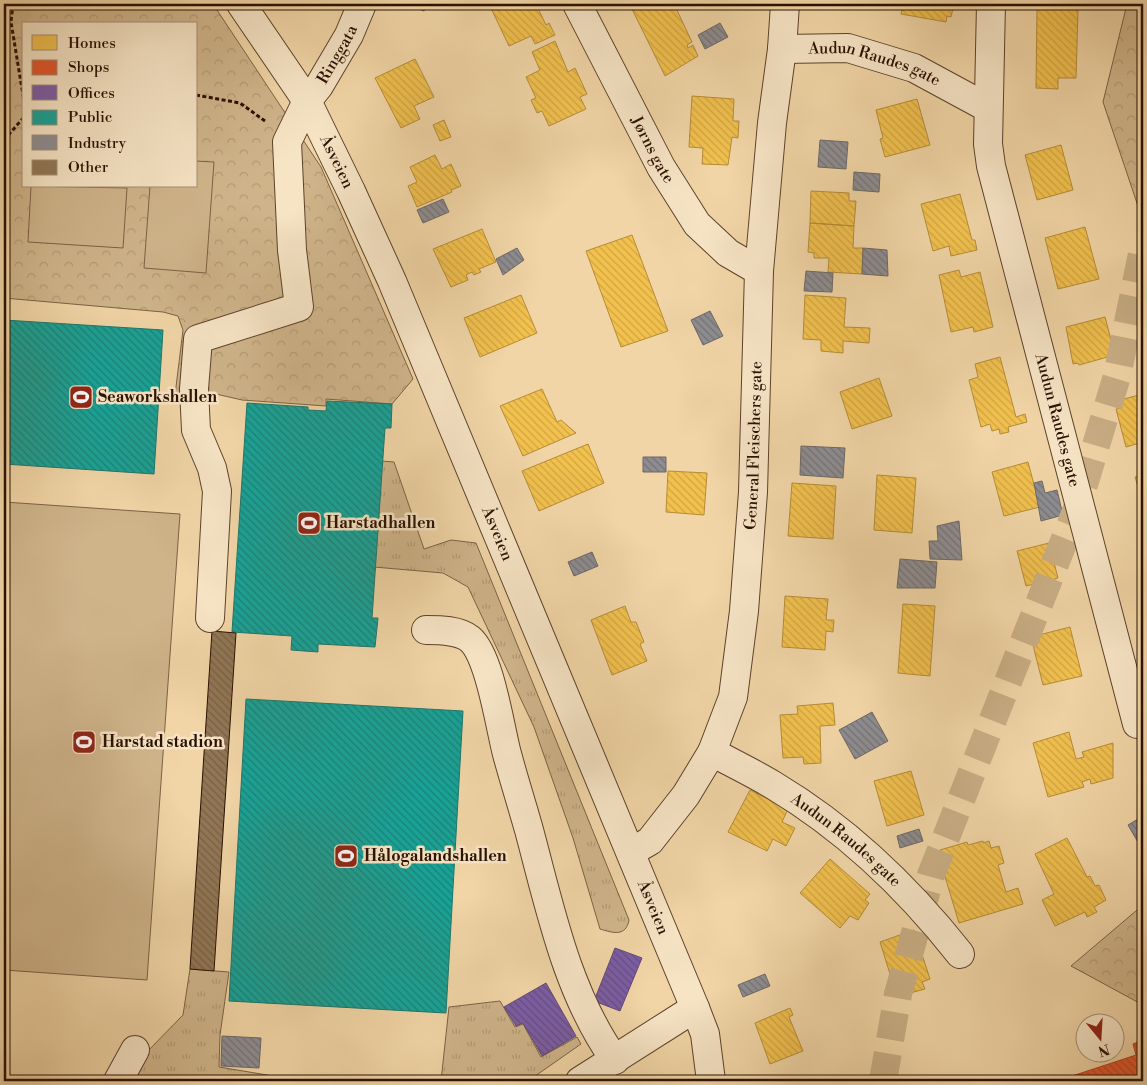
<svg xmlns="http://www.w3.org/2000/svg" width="1147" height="1085" font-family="'Libre Bodoni',serif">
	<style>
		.grass { fill: url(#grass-tufts); stroke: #7c6245 }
		.forest { fill: url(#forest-crowns); stroke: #7c6245; fill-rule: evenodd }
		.garden { fill: #cfb48a; stroke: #7c6245 }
		.homes { fill: url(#homes-back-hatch); stroke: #b68c37 }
		.shops { fill: url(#shops-back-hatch); stroke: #ac4220 }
		.offices { fill: url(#offices-back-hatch); stroke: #634775 }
		.public { fill: url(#public-back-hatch); stroke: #1d776a }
		.industry { fill: url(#industry-back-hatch); stroke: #6f6866 }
		.building { fill: url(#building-back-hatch); stroke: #2a1100 }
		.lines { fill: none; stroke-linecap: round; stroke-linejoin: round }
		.minor-tunnel { stroke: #c9ae85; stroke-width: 28; stroke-dasharray: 28 14; stroke-linecap: butt }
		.highway-tunnel { stroke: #c9ae85; stroke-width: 28; stroke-dasharray: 28 14; stroke-linecap: butt }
		.minor-casing { stroke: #5c422a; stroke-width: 30 }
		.path { stroke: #2a1100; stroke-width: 3; stroke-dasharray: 4 2.5; stroke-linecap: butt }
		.minor { stroke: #f6e4c5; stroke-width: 28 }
		.labels { text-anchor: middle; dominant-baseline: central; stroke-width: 5; stroke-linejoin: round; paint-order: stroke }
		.street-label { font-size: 16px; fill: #2a1100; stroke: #f6e4c5 }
		.poi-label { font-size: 16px; font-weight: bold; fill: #2a1100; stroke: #f6e4c5; text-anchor: start }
	</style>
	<defs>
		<pattern id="grass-tufts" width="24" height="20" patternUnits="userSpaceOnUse" patternTransform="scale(1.25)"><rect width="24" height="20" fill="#cfb48a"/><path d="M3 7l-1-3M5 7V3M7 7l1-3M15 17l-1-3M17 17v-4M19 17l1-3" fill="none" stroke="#b29a75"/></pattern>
		<pattern id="forest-crowns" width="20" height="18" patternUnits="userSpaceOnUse" patternTransform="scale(1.25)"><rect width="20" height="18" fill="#cfb48a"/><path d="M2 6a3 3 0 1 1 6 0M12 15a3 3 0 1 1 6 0" fill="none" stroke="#b29a75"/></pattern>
		<pattern id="homes-back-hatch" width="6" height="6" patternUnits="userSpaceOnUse" patternTransform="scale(1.25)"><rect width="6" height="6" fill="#f2c14e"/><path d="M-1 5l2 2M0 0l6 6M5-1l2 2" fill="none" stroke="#d0a542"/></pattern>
		<pattern id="shops-back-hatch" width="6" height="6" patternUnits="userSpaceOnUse" patternTransform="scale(1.25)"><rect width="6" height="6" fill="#e4572e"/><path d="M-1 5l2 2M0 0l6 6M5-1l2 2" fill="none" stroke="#b94725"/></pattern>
		<pattern id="offices-back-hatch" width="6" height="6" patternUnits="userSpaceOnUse" patternTransform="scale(1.25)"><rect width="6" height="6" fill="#7b5ea7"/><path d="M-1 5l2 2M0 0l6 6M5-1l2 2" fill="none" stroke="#654c86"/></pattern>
		<pattern id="public-back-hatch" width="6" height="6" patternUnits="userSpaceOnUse" patternTransform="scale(1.25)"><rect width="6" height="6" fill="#17a398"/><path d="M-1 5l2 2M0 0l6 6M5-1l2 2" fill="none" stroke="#15837a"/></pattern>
		<pattern id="industry-back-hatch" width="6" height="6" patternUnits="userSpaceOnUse" patternTransform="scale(1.25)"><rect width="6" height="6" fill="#8d8d92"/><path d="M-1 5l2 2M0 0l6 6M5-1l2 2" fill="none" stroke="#737275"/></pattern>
		<pattern id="building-back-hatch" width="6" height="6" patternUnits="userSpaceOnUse" patternTransform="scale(1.25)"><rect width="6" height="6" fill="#917756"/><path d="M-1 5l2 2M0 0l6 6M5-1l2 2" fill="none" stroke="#776045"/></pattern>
	</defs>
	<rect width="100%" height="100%" fill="#f1d5a6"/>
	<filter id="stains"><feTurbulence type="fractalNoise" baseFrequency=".004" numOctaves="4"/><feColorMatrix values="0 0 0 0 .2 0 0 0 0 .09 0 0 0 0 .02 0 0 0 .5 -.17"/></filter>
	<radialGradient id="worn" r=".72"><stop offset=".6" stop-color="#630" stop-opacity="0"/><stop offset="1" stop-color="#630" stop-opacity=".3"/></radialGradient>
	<!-- grass -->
	<path class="grass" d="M381 461 394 462 424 549 451 540 476 543 629 920C626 937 613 933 600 929L573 838 534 727 468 587 443 573 374 567Z
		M190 969 229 972 220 1035 219 1067 303 1081 167 1079 165 1081H127L144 1055 183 1015Z
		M500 1001 515 1027 523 1024 541 1057 577 1037 581 1044 528 1081H441L449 1007Z"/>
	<!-- forest -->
	<path class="forest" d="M4 4H213L321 167 413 379 392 404 326 399V406L242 400 203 391 175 395 183 330 178 316 163 312 4 298ZM24 24H196V186H24Z
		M1127 4H1143V221L1103 102Z
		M1143 905V1005L1071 966Z"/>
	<!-- garden -->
	<path class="garden" d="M196 161 214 162 206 273 144 268 150 186H196Z
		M31 186 127 188 123 248 28 242Z
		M4 502 180 514 147 980 4 970Z"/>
	<!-- homes -->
	<path class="homes" d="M489 4H536L546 25 549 23 555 35 535 44 531 36 509 46Z
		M637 4H674L692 42 687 45 688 48 693 45 698 56 665 76 631 7Z
		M903 4H954L951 17 947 16 946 22 901 14Z
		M1037 8 1078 9 1076 78H1058V89L1036 88Z
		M555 41 568 72 575 68 587 94 580 97 586 109 549 126 542 111 537 113 531 100 536 98 526 77 540 70 532 52Z
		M415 59 434 97 414 106 420 119 401 128 375 78Z
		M692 96 734 99 733 121H739L738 138 732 137 728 165 702 164 703 148 689 147Z
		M917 99 930 145 885 157 880 139 883 138 876 110Z
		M444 120 451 137 440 141 433 125Z
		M1061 145 1073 190 1037 200 1025 155Z
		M435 155 442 169 451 164 461 186 451 190 452 192 417 207 408 186 417 182 410 167Z
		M811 191 849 193V201H856L854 226 810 223Z
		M960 194 972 240H975L977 250 951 256 949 246 933 251 921 204Z
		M810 223 854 226 853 248H863L862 274 828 272 829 258H814V253L808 252Z
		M1085 227 1099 279 1058 289 1045 238Z
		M482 229 496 262 479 269 481 272 474 275 472 272 466 275 468 280 451 287 433 249Z
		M632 235 668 331 621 347 586 251Z
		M959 270 961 277 980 272 993 327 974 332 973 327 951 332 939 275Z
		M521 295 537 333 480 357 464 318Z
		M805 295 846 298 844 327 870 328 869 343 843 341V353L821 351V340L803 339Z
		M1105 317 1115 355 1079 365 1078 363 1073 364 1066 327Z
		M1000 357 1016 417 1025 414 1027 422 1008 427 1009 432 1000 434 999 429 992 431 990 424 981 427 969 380 978 377 975 364Z
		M879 378 892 416 852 429 840 392Z
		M542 389 557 422 561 420 576 433 523 456 500 406Z
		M1139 395 1141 402H1143V442L1126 447 1116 409 1122 408 1120 400Z
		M588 444 604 483 539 511 522 471Z
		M1028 462 1040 507 1004 516 992 472Z
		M668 471 707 473 704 515 666 512Z
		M877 475 916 478 912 533 874 530Z
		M1143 475V486L1138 487 1135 477Z
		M792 483 836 486 833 539 788 536Z
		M1049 543 1058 578 1054 579 1057 590 1045 592 1043 582 1026 586 1017 551Z
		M785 596 828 599 826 620H834L833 632 826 631 825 650 782 647Z
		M903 604 935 606 930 676 898 673Z
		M625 606 631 622H636L644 642 640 644 647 661 612 675 591 620Z
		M1070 627 1082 676 1043 685 1031 637Z
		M833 703 835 725 820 726 821 763 804 764 803 757 783 758 780 715 798 714 797 706Z
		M1069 732 1076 759 1084 757 1082 752 1113 743V778L1091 784 1090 779 1082 782 1084 787 1048 797 1033 743Z
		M911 771 924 815 887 826 874 781Z
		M750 790 788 809 782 822 795 828 786 846 773 839 767 851 728 832Z
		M1067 838 1087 877 1090 876 1095 886 1099 885 1106 900 1094 907 1097 912 1087 917 1085 912 1055 926 1042 900 1054 894 1035 854Z
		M983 841V843L989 841 991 848 999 846 1004 863 998 865 1006 892 1018 888 1023 904 959 923 943 870 932 873 928 859 939 856 941 854 940 850 967 842 968 845Z
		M830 859 870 894 865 900 869 903 858 920 850 916 840 928 800 893Z
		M914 930 930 979 922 982 925 989 910 993 908 986 895 990 880 942Z
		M790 1008 793 1015 789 1017 803 1051 770 1064 755 1023Z"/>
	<!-- shops -->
	<path class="shops" d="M1143 1040V1081H1057L1136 1055 1133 1044Z"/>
	<!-- offices -->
	<path class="offices" d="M615 948 642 958 620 1011 594 1001Z
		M546 983 576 1036 542 1056 523 1023 516 1026 504 1007Z"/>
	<!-- public -->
	<path class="public" d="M4 320 163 330 154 474 4 464Z
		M327 401 392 404 391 428H385L372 618H378L375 647 318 644V652L291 650 292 636 232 632 247 403 308 407V410L326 411Z
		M246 699 463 711 446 1013 229 1001Z"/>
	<!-- industry -->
	<path class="industry" d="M406 4H427L424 11Z
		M809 4H838V7Z
		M1037 4H1086V8H1037Z
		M720 23 728 37 705 49 698 35Z
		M820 140 848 142 846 169 818 167Z
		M854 172 880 174 879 192 853 190Z
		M443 199 449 212 423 223 417 210Z
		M517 248 524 260 503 275 496 259Z
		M863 248 887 250 888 276 862 274Z
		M806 271 833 273 832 292 804 291Z
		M710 311 723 336 703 345 691 320Z
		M801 446 845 448 843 478 800 475Z
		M643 457H666V472H643Z
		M1042 481 1045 493 1057 490 1063 515 1041 521 1034 483Z
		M959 521 962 560 930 559 929 541H938L937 526Z
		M592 552 598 566 574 576 568 562Z
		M900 559 937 562 935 588H897Z
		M872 712 888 741 855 759 839 730Z
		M1143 816V851L1128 825Z
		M919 829 923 841 900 848 897 836Z
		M765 974 770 986 743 997 738 985Z
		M222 1036 261 1038 259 1068 221 1066Z"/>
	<!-- building -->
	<path class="building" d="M212 631 236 633 214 971 190 969Z"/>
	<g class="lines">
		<!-- minor-tunnel -->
		<path class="minor-tunnel" d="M4 15 27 4"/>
		<!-- highway-tunnel -->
		<path class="highway-tunnel" d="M883 1081 898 994 931 875 1076 511 1117 376 1143 249"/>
		<!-- minor casing -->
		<g class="minor-casing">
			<g id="minor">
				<path id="s1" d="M241 4 307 101 351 191 392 281 695 1008 705 1034 711 1081"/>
				<path id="s2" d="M577 4 661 167 697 224 728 253 759 271"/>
				<path id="s3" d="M991 4 988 144 991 166 1137 724 1143 723"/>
				<path id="s4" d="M782 49 848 48 914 68 988 108"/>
				<path id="s5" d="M210 618 217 491 212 468 196 430 194 389 198 339 299 307 292 250 287 142 307 101 319 86 349 35 362 4"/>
				<path d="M426 630C440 630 459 630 470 639 490 656 500 728 507 754 514 780 522 805 529 830 550 908 567 993 615 1060"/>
				<path id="s6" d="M712 752C732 763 753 773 773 785 845 828 908 888 960 954"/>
				<path id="s7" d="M631 852 650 841 686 795 712 752 733 697 744 611 753 492 759 271 772 123 782 49 785 4"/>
				<path d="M118 1081 135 1050"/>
				<path d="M580 1081 695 1008"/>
			</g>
		</g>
		<!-- path -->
		<path class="path" d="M13 4 11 22 24 101
			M196 95 240 103 265 121
			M4 140 24 117"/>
		<!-- minor -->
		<use href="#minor" class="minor"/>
	</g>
	<!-- icons -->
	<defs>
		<g id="stadium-square" transform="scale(1.25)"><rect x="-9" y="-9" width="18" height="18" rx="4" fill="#8f2418" stroke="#f6e4c5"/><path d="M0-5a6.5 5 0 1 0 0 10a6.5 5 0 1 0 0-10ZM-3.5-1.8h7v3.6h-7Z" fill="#fff"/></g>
	</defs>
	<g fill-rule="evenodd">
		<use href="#stadium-square" x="81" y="397"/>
		<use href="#stadium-square" x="309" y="523"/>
		<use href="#stadium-square" x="84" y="742"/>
		<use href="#stadium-square" x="346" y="856"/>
	</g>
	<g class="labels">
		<!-- street labels -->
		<g class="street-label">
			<text stroke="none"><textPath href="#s5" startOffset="656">Ringgata</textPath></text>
			<text stroke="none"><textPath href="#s4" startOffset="95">Audun Raudes gate</textPath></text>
			<text stroke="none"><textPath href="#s2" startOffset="164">Jørns gate</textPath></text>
			<text stroke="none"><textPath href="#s1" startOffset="185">Åsveien</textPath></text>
			<text stroke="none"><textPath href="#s3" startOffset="425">Audun Raudes gate</textPath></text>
			<text stroke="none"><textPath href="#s7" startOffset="442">General Fleischers gate</textPath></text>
			<text stroke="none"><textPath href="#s1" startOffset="590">Åsveien</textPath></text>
			<text stroke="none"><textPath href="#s6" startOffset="161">Audun Raudes gate</textPath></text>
			<text stroke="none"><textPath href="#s1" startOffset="995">Åsveien</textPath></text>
		</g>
		<!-- poi labels -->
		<g class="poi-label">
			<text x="98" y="397">Seaworkshallen</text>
			<text x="326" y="523">Harstadhallen</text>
			<text x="102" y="742">Harstad stadion</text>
			<text x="364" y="856">Hålogalandshallen</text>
		</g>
	</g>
	<!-- margin -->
	<rect width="1147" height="1085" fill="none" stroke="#f1d5a6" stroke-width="20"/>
	<rect x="5" y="5" width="1137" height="1075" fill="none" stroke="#2a1100" stroke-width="2.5"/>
	<rect x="10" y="10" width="1127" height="1065" fill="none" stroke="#2a1100"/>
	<!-- legend -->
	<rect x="22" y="22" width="175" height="165" fill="#f6e4c5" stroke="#a49076"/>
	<rect x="32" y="35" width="25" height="15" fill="#f2c14e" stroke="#a49076"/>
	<text x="68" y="48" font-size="15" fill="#2a1100">Homes</text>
	<rect x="32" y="60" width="25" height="15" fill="#e4572e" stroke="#a49076"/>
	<text x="68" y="72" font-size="15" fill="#2a1100">Shops</text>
	<rect x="32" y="85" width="25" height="15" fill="#7b5ea7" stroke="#a49076"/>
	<text x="68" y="98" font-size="15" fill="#2a1100">Offices</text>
	<rect x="32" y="110" width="25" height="15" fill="#17a398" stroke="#a49076"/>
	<text x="68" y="122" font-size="15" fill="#2a1100">Public</text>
	<rect x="32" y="135" width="25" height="15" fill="#8d8d92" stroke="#a49076"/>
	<text x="68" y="148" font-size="15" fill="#2a1100">Industry</text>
	<rect x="32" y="160" width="25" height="15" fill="#917756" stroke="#a49076"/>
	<text x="68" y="172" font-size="15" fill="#2a1100">Other</text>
	<!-- north arrow -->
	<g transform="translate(1100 1038) rotate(162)"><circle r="24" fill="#f6e4c5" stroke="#a49076"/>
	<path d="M0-4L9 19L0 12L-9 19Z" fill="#8f2418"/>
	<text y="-8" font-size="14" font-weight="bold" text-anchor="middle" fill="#2a1100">N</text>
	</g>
	<rect width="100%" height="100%" filter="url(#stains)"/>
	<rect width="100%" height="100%" fill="url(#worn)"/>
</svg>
